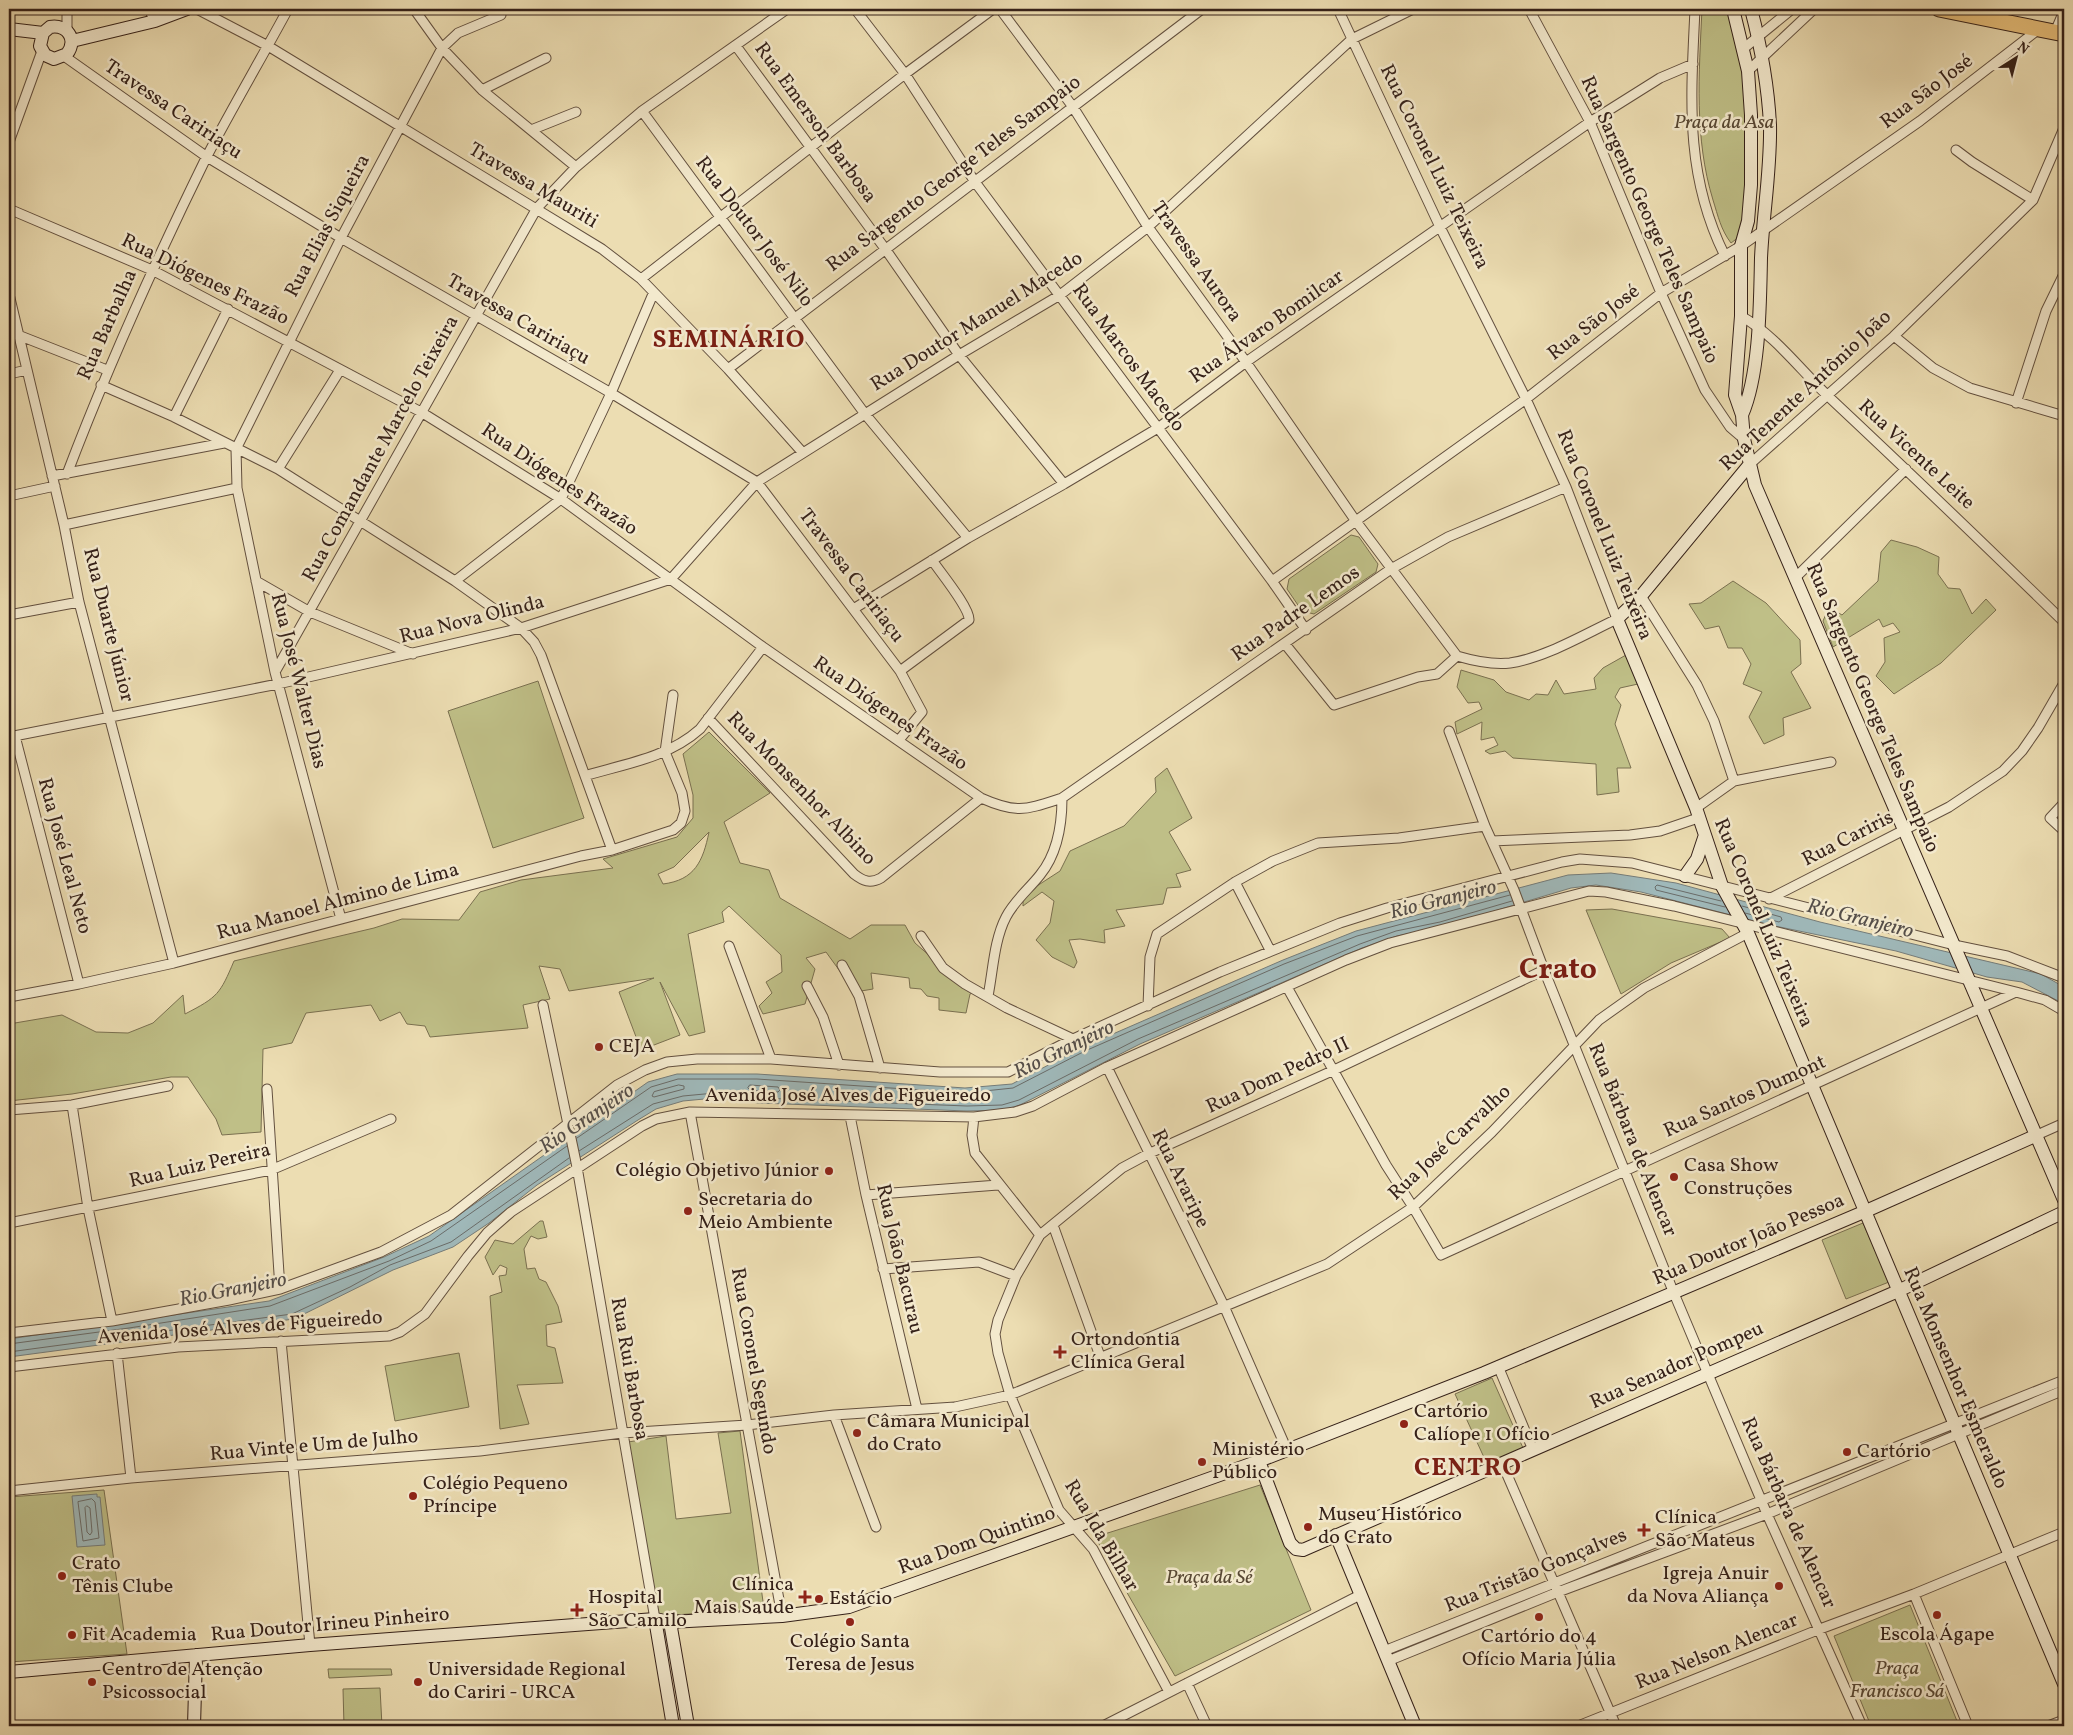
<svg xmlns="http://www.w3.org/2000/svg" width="2073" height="1735" font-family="Vollkorn,serif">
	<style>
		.green { fill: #bfbf87; stroke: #7a7050; fill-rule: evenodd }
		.water { fill: #9fb8b9; stroke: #757c79 }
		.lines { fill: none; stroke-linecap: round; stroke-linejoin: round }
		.shore { stroke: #6a6c69; stroke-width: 1 }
		.street-casing { stroke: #63503f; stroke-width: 11 }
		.secondary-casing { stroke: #352119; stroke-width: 14 }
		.highway-casing { stroke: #352119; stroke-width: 17 }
		.street { stroke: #f3e9cd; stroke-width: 9 }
		.secondary { stroke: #f3e9cd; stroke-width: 12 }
		.highway { stroke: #e6be79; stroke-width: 15 }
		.poi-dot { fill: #8f2418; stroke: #f3e9cd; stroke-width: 2 }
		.labels { text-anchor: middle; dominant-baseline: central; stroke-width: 5; stroke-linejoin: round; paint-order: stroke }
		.street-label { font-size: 20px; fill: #352119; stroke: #f3e9cd }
		.park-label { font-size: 20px; font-style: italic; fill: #584834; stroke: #f3e9cd }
		.poi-label { font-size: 20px; fill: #352119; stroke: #f3e9cd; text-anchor: start }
		.water-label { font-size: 21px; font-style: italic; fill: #554e49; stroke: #f3e9cd }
		.district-label { font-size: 25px; font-weight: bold; letter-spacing: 1px; fill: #7a1f14; stroke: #f3e9cd }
		.town-label { font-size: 30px; font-weight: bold; fill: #7a1f14; stroke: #f3e9cd }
	</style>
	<rect width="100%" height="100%" fill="#ecddb2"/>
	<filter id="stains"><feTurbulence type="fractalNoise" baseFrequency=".004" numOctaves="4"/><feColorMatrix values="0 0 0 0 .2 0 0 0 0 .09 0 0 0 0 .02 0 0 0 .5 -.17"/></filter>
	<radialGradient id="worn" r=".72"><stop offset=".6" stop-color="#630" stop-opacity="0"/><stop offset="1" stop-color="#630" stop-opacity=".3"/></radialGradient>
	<!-- green -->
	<path class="green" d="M1702 9H1732L1749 114 1743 234 1731 243C1721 230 1718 216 1713 200 1694 138 1699 73 1702 9Z
		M1351 535 1359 537 1378 564 1376 572 1314 614 1302 611 1287 589 1289 579Z
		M1891 540 1917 547 1939 557 1938 574 1948 588 1960 589 1972 614 1986 599 1996 610 1941 663 1894 694 1876 676 1885 662 1884 638 1900 632 1893 623 1883 627 1879 619 1833 647 1823 621 1829 607 1842 615 1878 581 1881 552Z
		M1733 581 1766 603 1800 640 1801 664 1791 672 1811 708 1783 718 1784 735 1764 744 1749 717 1762 692 1743 684 1751 664 1742 648H1728L1719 626 1705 629 1689 604 1701 603Z
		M1626 655 1638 684 1620 688 1615 697 1621 705 1615 724 1631 768H1617L1619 792 1597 795 1596 764 1513 758 1505 751 1490 754 1485 751 1498 745 1494 737 1481 740 1482 722 1457 734 1455 722 1482 709 1479 702 1468 703 1457 687 1461 670 1494 680 1506 692 1529 700 1536 694 1548 695 1556 680 1564 694 1596 689 1594 678 1603 668Z
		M538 681 584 818 493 848 448 711Z
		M709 732 770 793 724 822 740 863 769 870 780 898 850 939 871 925H905L915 943 972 993 970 994 966 1013 939 1010V998L927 996 921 989 910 988 909 978 871 973 873 989 855 992 826 952 806 958 815 969 805 1004 763 1014 759 1006 772 993 766 982 782 972 781 955 729 906 722 912 724 922 688 934 705 1032 689 1036 660 982 680 1035 641 1050 619 992 654 978 569 991 560 969 539 966 550 999 523 1005 528 1028 430 1037 425 1026 407 1024 400 1012 380 1021 371 1005 306 1013 292 1043 263 1049 261 1132 222 1135 216 1119 188 1077H171L72 1094 9 1101V1024L62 1015 96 1032 128 1033 153 1023 183 995 185 1014C218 997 220 994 234 961L374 928 402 919 459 920 480 892 521 880 613 868 603 859 677 837 693 818V795L683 754ZM709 832C703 861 695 880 663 884L658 874 674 867Z
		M1167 768 1192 818 1169 832 1191 870 1176 874 1181 887 1167 888 1163 904 1116 910 1125 926 1104 930 1105 943 1080 939 1069 940 1077 962 1074 968 1052 957 1036 940 1050 923 1054 901 1042 892 1023 906V895L1060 871 1070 851 1124 826 1156 792 1155 778Z
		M1612 909 1722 929 1730 938 1671 963 1621 994 1586 910Z
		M540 1221H543L547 1237 538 1239 531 1236 524 1249 527 1269 535 1268 539 1279 546 1282 558 1306 562 1322 546 1325 547 1346 555 1348 563 1383 517 1385 529 1424 500 1429 490 1296 502 1292 499 1276 506 1275 507 1268 500 1265 493 1275 485 1257 495 1240 513 1244Z
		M1863 1223 1889 1282 1846 1299 1822 1240Z
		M459 1353 469 1407 395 1421 385 1366Z
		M1492 1378 1523 1448 1487 1464 1455 1394Z
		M740 1431 764 1609 659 1616 628 1442 666 1436 676 1519 731 1513 718 1433Z
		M1260 1485 1311 1610 1175 1676 1095 1537Z
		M104 1490 127 1654 9 1662V1497Z
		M1910 1605 1959 1726H1871L1834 1636Z
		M328 1669H391L392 1675 329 1678Z
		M380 1688 382 1726H344L343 1689Z"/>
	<!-- water -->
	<path class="water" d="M1611 873 1676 883 1820 922 2041 974 2064 987V1004L2022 982 1987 977 1896 951 1770 925 1641 892 1596 885 1571 888 1441 927 1397 936 1362 948 1140 1044 1020 1105 1003 1110 967 1111 759 1103 715 1098 683 1101 656 1109 638 1120 537 1185 489 1223 453 1247 393 1270 294 1319 9 1357V1339L269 1301 384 1257 429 1236 648 1082 677 1074H757L965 1088 1012 1084 1083 1047 1283 960 1356 931 1568 875Z
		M97 1494V1497H100L105 1545 77 1547 72 1496Z"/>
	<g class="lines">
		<!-- shore -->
		<path class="shore" d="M1721 901 1657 885 1655 887 1656 890 1725 907
			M1742 906 1781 917 1782 920 1779 922 1745 913
			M679 1085 684 1086V1089L654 1097 652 1096 654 1092Z
			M750 1085 778 1087 780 1090 778 1092 750 1090 748 1088Z
			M577 1138 651 1087 678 1079H757L965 1093 1013 1088 1085 1051 1284 964 1357 936 1510 895
			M579 1151 653 1104 683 1096 715 1093 760 1098 967 1106 1002 1105 1019 1100 1138 1039 1360 944 1396 931 1440 922 1512 901
			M9 1344 129 1328 270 1306 389 1261 431 1241 567 1146
			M9 1352 292 1314 350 1287 390 1265 451 1242 569 1158
			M92 1499 95 1502 99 1538 83 1541 78 1502Z
			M87 1506 90 1508 92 1532 90 1535 87 1532 85 1508Z"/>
		<!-- street casing -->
		<g class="street-casing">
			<path id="street" d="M67 9V31
				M149 9 155 21
				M197 9 268 46 602 249 641 279 728 369 803 453
				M414 9 442 48 482 90 576 167
				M855 9 905 74 975 182 1272 581 1306 630
				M1000 9 1073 107 1148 227 1246 362 1355 520 1457 656
				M1338 9 1440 227 1526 399 1566 487 1617 619C1585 634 1545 658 1510 663 1493 665 1474 661 1457 656
				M1529 9 1590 122 1661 293 1705 390 1730 427 1744 439
				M1695 9C1691 97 1684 174 1725 256
				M2055 32 2064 11
				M736 46 886 250 959 355 1064 484
				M1743 49 1792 9
				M64 56 207 157 341 238 611 393 757 482 900 671 922 712 899 740
				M1748 71 1814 9
				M482 90 546 58
				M642 111 865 414 968 538
				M531 130 576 112
				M9 142 42 51
				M1956 150 1972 162 2033 200
				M9 209 152 270 421 412 561 499 763 647 981 798C1017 814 1025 810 1062 798L1391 569 1448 537 1566 487
				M641 279 905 74 993 9
				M9 294 64 525 79 602 174 963
				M1741 316C1776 336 1801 371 1830 398 1909 472 1987 547 2064 622
				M18 335 107 370
				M1894 336 1933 368 1970 388 2064 416
				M728 369 1202 9
				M9 374 27 370
				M101 385 174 417 278 469 455 581 521 628 534 642 541 655 612 850
				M2016 403 2046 311 2064 274
				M174 417 228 309
				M1750 464 1894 336 2033 200 2064 128
				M278 469 340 370
				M67 474C108 366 155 262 206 158 232 108 261 59 288 9
				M52 476 224 443
				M9 496 55 486
				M64 525 237 488
				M1796 577 1906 469
				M256 581 310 612 413 654
				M455 581 561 499 611 393 653 294
				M1272 581 1526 399 1661 293 1741 246 1920 121 2039 29
				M1641 596 1697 685 1714 721 1734 781
				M855 608 968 538 1064 484 1158 428 1246 362 1590 122 1660 78 1693 64
				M9 615 79 602
				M1285 644 1334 705 1418 677 1437 674 1457 656
				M900 671 969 620C970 608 940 572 932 560
				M275 672 537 208 576 167 642 111 787 9
				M708 718 854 874C863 881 870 884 881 878L981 798
				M1449 731 1485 826
				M15 736 79 984
				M9 737 278 684 521 628 671 579 757 482 959 355 1060 295 1148 227 1352 39 1413 9
				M587 775C626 764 669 757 700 729L763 647
				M2064 803 2050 818 2064 831
				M1696 808 1734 781 1831 762
				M1492 841 1630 835 1660 831 1698 818
				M1235 882 1270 950
				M1769 899 1949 807 2003 771 2022 751 2038 728 2064 683
				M341 919 275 672 237 488 236 449 341 238 442 48 458 33 501 15
				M921 936 943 968 965 984 1007 1008 1073 1039
				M729 946 771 1059
				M842 965 859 996 880 1068
				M807 986 823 1017 839 1065
				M1287 987 1386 1165 1413 1207 1441 1255 2016 992 2045 1000 2064 1011
				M988 996C993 971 994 940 1006 917 1014 901 1029 889 1040 875 1058 853 1062 825 1062 798
				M9 997 79 984 174 963 581 856 612 850 673 830 681 823 685 811 682 793 665 752 673 695
				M543 1005 577 1167 655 1619
				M1148 1006 1150 957 1157 934 1235 882 1273 861 1318 843 1399 838 1485 826 1514 890 1544 970 1673 1291 1767 1514 1862 1726
				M1107 1067 1224 1306 1287 1450
				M267 1089 280 1289
				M72 1105 88 1208 112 1321
				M9 1110 72 1105 168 1086
				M690 1112 782 1616
				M850 1116 866 1195 917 1409
				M974 1117 972 1135 975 1153 1040 1235
				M2037 1135 2064 1123
				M866 1195 998 1185
				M9 1223 271 1170 391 1119
				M1053 1225 1101 1359
				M883 1269 979 1262 1016 1276
				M9 1333 112 1321 229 1300 280 1289 381 1252 451 1215 617 1085 645 1070 667 1062 697 1059H771L940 1072H1008L1073 1039 1220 972 1340 923 1387 908 1562 862 1580 859 1632 863 1954 945 2007 956 2064 978
				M281 1341 310 1645
				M117 1353 131 1478
				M1498 1366 1533 1450
				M9 1367 178 1347 389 1336 400 1332 425 1314 468 1256 487 1233 511 1212 642 1126 656 1119 690 1112 974 1117 1015 1112 1033 1106 1107 1067 1346 960 1390 943 1589 891 1606 892 1674 906 2016 992
				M834 1415 876 1527
				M1502 1463 1616 1726
				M9 1491 131 1478 480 1451 622 1433 747 1425 834 1415 955 1407 1010 1395 1327 1264 1413 1207 1492 1132 1599 1020 1644 988 1748 933
				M1914 1594 1968 1726
				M1384 1651 2064 1380
				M1388 1661 1558 1592 1767 1514 2064 1390
				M1187 1683 1207 1726
				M1169 1692 1093 1549 1059 1510 1010 1395 998 1353 995 1334 998 1320 1016 1276 1040 1235 1122 1168 1148 1154 1332 1071 1544 970
				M1103 1726 1360 1595
				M1578 1726 1820 1629 1914 1594 2064 1532
				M2048 1726 2064 1720"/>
		</g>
		<!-- secondary casing -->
		<g class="secondary-casing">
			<path id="secondary" d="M1733 9 1748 71 1751 115V185L1748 221 1741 246V316L1735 395 1742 415 1744 439 1755 485 2064 1200
				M9 29 43 33 50 27C67 24 78 39 67 54L54 59 45 55 40 46 43 33
				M72 41 155 21 187 9
				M1742 415C1760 374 1760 303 1761 258 1763 214 1771 169 1770 125 1768 85 1761 47 1751 9
				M1750 464 1641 596 1617 619 1696 808 1722 886 1748 933 2064 1684
				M1685 876 1697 859 1705 835
				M1259 1461 1290 1543 1296 1549 1303 1550 1898 1291 2064 1212
				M1336 1535 1415 1726
				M655 1619 673 1726
				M670 1622 688 1726
				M9 1672 310 1645 655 1619 670 1622 782 1616 849 1607 1259 1461 1484 1373 1866 1211 2037 1135
				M194 1726 196 1655"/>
		</g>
		<!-- highway casing -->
		<g class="highway-casing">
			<path id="highway" d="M1939 9 2064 34"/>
		</g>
		<!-- street -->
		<use href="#street" class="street"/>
		<!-- secondary -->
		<use href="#secondary" class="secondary"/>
		<!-- highway -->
		<use href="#highway" class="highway"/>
	</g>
	<!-- markers -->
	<g class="poi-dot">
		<circle cx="599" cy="1047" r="5"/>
		<circle cx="829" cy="1171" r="5"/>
		<circle cx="1674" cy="1177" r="5"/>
		<circle cx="688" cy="1211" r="5"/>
		<path d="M1057.5 1344.5h5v5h5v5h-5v5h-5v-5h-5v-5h5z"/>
		<circle cx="1404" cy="1424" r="5"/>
		<circle cx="857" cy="1433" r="5"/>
		<circle cx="1847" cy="1452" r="5"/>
		<circle cx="1202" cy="1462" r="5"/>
		<circle cx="413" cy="1496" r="5"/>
		<circle cx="1308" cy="1527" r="5"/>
		<path d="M1641.5 1522.5h5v5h5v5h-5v5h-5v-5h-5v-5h5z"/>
		<circle cx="62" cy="1576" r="5"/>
		<circle cx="1779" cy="1586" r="5"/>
		<path d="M802.5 1589.5h5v5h5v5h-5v5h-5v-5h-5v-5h5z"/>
		<circle cx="819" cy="1599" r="5"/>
		<path d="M574.5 1602.5h5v5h5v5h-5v5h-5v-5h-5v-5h5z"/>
		<circle cx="1937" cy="1615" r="5"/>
		<circle cx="1539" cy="1617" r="5"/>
		<circle cx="850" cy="1622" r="5"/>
		<circle cx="72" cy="1635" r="5"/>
		<circle cx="92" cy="1682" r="5"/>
		<circle cx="418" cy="1682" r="5"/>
	</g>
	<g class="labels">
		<!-- street labels -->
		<g class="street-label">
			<text transform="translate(1927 92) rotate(-37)">Rua São José</text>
			<text transform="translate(173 110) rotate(34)">Travessa Caririaçu</text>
			<text transform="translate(815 123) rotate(54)">Rua Emerson Barbosa</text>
			<text transform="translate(1434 167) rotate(64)">Rua Coronel Luiz Teixeira</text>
			<text transform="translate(954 174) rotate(-37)">Rua Sargento George Teles Sampaio</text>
			<text transform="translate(533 186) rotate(31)">Travessa Mauriti</text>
			<text transform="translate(1649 220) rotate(66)">Rua Sargento George Teles Sampaio</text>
			<text transform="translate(328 226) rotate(-62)">Rua Elias Siqueira</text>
			<text transform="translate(754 232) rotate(53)">Rua Doutor José Nilo</text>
			<text transform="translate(1196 262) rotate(55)">Travessa Aurora</text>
			<text transform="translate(205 280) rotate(26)">Rua Diógenes Frazão</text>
			<text transform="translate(518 320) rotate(30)">Travessa Caririaçu</text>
			<text transform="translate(977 322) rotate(-32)">Rua Doutor Manuel Macedo</text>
			<text transform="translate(1594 323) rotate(-38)">Rua São José</text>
			<text transform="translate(108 325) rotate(-66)">Rua Barbalha</text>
			<text transform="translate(1267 327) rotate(-35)">Rua Álvaro Bomilcar</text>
			<text transform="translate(1128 358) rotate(54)">Rua Marcos Macedo</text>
			<text transform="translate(1806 391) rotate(-43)">Rua Tenente Antônio João</text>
			<text transform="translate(381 449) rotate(-61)">Rua Comandante Marcelo Teixeira</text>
			<text transform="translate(1916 455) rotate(43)">Rua Vicente Leite</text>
			<text transform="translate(559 480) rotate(34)">Rua Diógenes Frazão</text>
			<text transform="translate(1604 535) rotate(68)">Rua Coronel Luiz Teixeira</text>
			<text transform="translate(851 576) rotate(53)">Travessa Caririaçu</text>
			<text transform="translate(1296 614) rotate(-35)">Rua Padre Lemos</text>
			<text transform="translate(472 620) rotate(-14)">Rua Nova Olinda</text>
			<text transform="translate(108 625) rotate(76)">Rua Duarte Júnior</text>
			<text transform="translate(298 681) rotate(76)">Rua José Walter Dias</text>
			<text transform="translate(1872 708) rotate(67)">Rua Sargento George Teles Sampaio</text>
			<text transform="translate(890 714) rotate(35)">Rua Diógenes Frazão</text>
			<text transform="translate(801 789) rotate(46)">Rua Monsenhor Albino</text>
			<text transform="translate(1848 839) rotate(-27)">Rua Cariris</text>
			<text transform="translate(64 856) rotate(75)">Rua José Leal Neto</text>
			<text transform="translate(338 902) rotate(-15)">Rua Manoel Almino de Lima</text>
			<text transform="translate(1763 923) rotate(67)">Rua Coronel Luiz Teixeira</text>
			<text transform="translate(1278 1076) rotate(-25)">Rua Dom Pedro II</text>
			<text x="848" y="1096">Avenida José Alves de Figueiredo</text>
			<text transform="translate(1745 1097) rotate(-24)">Rua Santos Dumont</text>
			<text transform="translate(1632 1140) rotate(68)">Rua Bárbara de Alencar</text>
			<text transform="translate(1450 1143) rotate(-43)">Rua José Carvalho</text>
			<text transform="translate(200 1166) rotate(-13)">Rua Luiz Pereira</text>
			<text transform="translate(1180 1179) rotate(64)">Rua Araripe</text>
			<text transform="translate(1749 1240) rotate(-23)">Rua Doutor João Pessoa</text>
			<text transform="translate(899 1259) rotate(77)">Rua João Bacurau</text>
			<text transform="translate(240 1328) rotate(-4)">Avenida José Alves de Figueiredo</text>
			<text transform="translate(753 1361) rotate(80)">Rua Coronel Segundo</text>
			<text transform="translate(1677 1366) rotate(-24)">Rua Senador Pompeu</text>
			<text transform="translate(629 1369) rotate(80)">Rua Rui Barbosa</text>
			<text transform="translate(1955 1378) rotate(67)">Rua Monsenhor Esmeraldo</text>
			<text transform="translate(314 1446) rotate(-5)">Rua Vinte e Um de Julho</text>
			<text transform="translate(1788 1513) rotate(66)">Rua Bárbara de Alencar</text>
			<text transform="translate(1101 1536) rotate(59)">Rua Ida Bilhar</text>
			<text transform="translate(977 1541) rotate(-20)">Rua Dom Quintino</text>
			<text transform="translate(1536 1571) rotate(-22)">Rua Tristão Gonçalves</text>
			<text transform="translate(330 1625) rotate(-5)">Rua Doutor Irineu Pinheiro</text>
			<text transform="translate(1717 1652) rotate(-22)">Rua Nelson Alencar</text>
		</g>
		<!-- park labels -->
		<g class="park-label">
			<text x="1724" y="123">Praça da Asa</text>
			<text x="1209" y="1578">Praça da Sé</text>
			<text x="1897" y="1669">Praça<tspan x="1897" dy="23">Francisco Sá</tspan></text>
		</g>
		<!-- poi labels -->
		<g class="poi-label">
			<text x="609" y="1047">CEJA</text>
			<text x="1684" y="1166">Casa Show<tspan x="1684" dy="23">Construções</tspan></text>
			<text x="819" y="1171" text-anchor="end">Colégio Objetivo Júnior</text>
			<text x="698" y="1200">Secretaria do<tspan x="698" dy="23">Meio Ambiente</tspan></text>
			<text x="1071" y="1340">Ortondontia<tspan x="1071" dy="23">Clínica Geral</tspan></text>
			<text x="1414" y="1412">Cartório<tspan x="1414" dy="23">Calíope 1 Ofício</tspan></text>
			<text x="867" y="1422">Câmara Municipal<tspan x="867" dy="23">do Crato</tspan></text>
			<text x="1212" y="1450">Ministério<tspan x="1212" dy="23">Público</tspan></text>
			<text x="1857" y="1452">Cartório</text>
			<text x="423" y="1484">Colégio Pequeno<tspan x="423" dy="23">Príncipe</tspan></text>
			<text x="1318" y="1515">Museu Histórico<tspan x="1318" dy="23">do Crato</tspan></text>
			<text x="1655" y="1518">Clínica<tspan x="1655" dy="23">São Mateus</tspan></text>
			<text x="72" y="1564">Crato<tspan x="72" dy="23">Tênis Clube</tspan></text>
			<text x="1769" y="1574" text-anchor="end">Igreja Anuir<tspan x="1769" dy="23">da Nova Aliança</tspan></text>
			<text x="794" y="1585" text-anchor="end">Clínica<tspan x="794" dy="23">Mais Saúde</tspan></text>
			<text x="588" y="1598">Hospital<tspan x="588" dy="23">São Camilo</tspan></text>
			<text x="829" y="1599">Estácio</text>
			<text x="82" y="1635">Fit Academia</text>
			<text x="1937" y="1635" text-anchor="middle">Escola Ágape</text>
			<text x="1539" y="1637" text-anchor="middle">Cartório do 4<tspan x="1539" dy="23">Ofício Maria Júlia</tspan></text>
			<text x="850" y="1642" text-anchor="middle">Colégio Santa<tspan x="850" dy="23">Teresa de Jesus</tspan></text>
			<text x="102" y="1670">Centro de Atenção<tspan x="102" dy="23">Psicossocial</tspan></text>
			<text x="428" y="1670">Universidade Regional<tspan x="428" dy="23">do Cariri - URCA</tspan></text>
		</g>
		<!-- water labels -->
		<g class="water-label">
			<text transform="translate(1443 900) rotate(-14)">Rio Granjeiro</text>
			<text transform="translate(1860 919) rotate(14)">Rio Granjeiro</text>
			<text transform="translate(1064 1050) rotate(-26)">Rio Granjeiro</text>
			<text transform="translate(587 1119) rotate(-34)">Rio Granjeiro</text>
			<text transform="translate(233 1290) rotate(-11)">Rio Granjeiro</text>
		</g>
		<!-- district labels -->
		<g class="district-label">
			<text x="729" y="340">SEMINÁRIO</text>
			<text x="1468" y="1468">CENTRO</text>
		</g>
		<!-- town labels -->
		<g class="town-label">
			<text x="1558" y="970">Crato</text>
		</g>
	</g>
	<!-- margin -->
	<rect width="2073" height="1735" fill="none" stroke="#ecddb2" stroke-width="30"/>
	<rect x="10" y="10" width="2053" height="1715" fill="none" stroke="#352119" stroke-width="2.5"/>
	<rect x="15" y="15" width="2043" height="1705" fill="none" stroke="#352119"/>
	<!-- north arrow -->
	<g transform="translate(2016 58) rotate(36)" stroke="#f3e9cd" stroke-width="4" paint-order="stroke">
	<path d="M0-4L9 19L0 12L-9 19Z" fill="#352119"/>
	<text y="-8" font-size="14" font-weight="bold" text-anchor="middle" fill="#352119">N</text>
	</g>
	<rect width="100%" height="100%" filter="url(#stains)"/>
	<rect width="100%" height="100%" fill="url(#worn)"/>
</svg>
